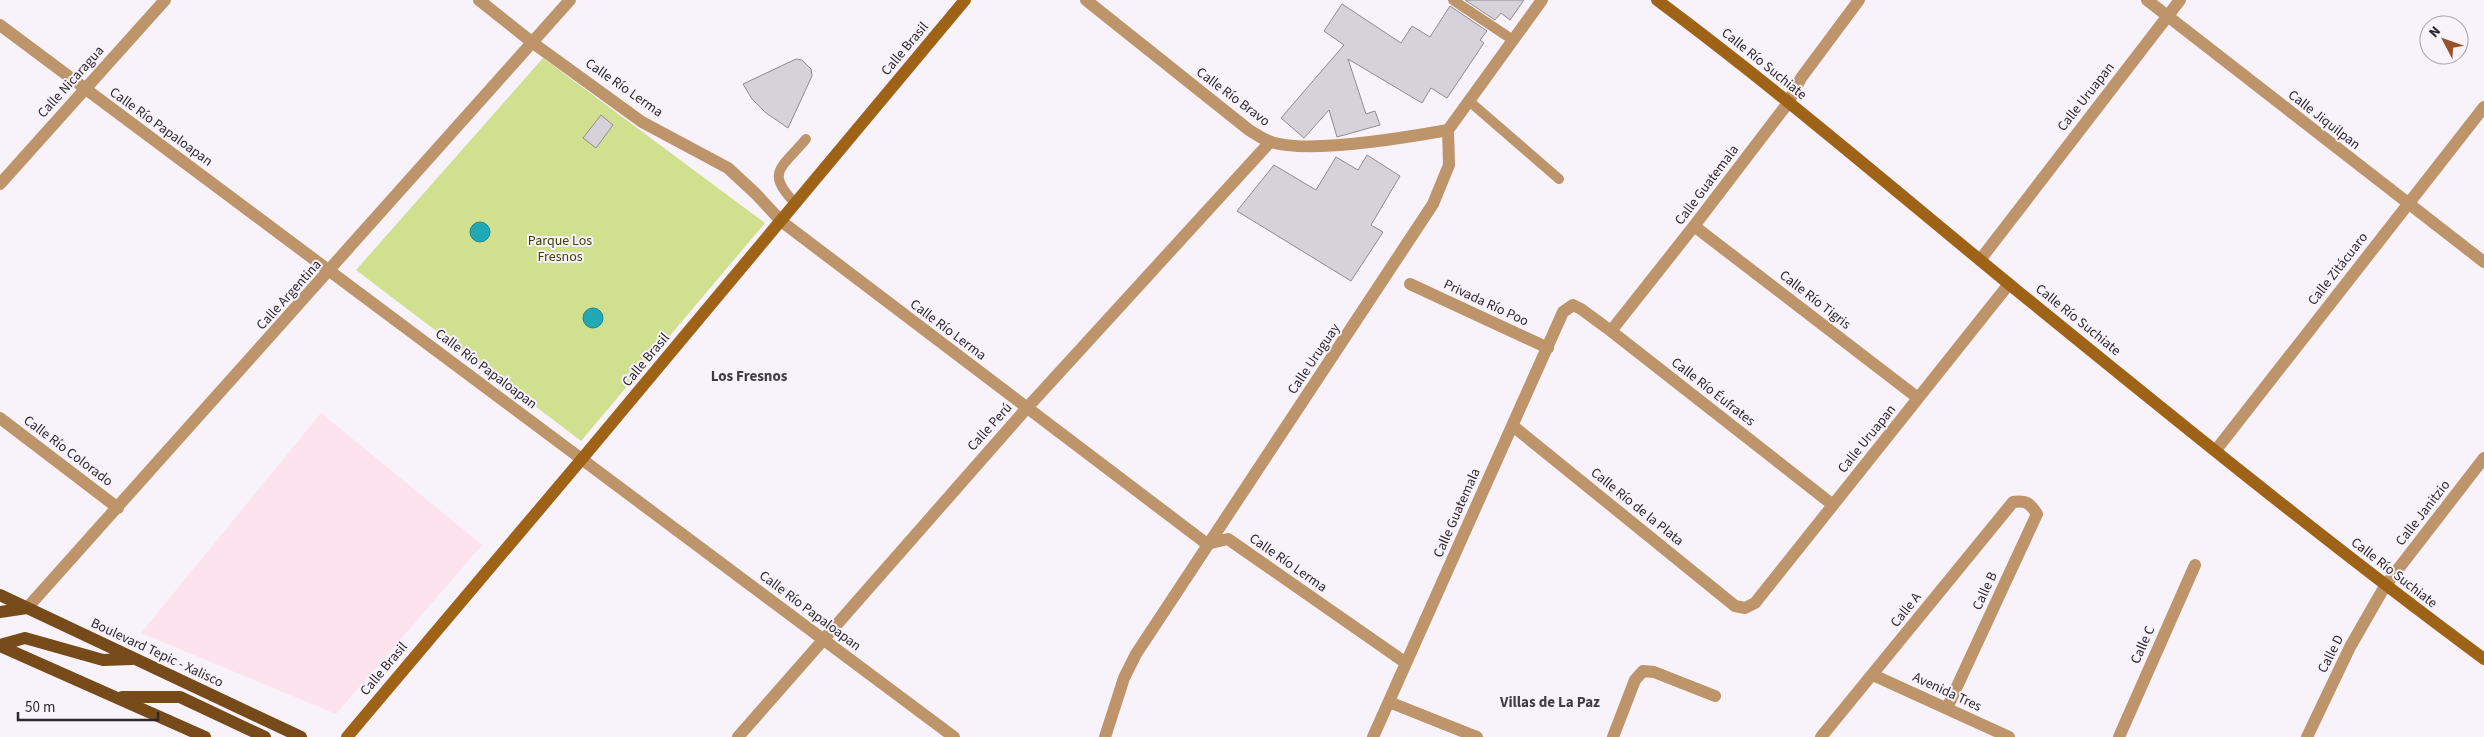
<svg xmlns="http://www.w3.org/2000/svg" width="2484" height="737" font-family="'Source Sans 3',sans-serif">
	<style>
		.education { fill: #fce3ed }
		.green { fill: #d1e08e }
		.water { fill: #21aab5; stroke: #24838c }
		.building { fill: #d7d1da; stroke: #908a92 }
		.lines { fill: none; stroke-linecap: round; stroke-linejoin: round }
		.lane { stroke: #be946a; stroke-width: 10 }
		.street { stroke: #be946a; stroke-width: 12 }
		.secondary { stroke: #9f6317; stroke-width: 12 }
		.primary { stroke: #764b19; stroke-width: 12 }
		.labels { text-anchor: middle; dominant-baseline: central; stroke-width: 4; stroke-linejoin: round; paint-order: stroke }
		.street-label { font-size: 14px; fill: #2c292c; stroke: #f8f2fb }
		.park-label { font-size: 14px; fill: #3c4401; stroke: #f8f2fb }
		.neighbourhood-label { font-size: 15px; font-weight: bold; fill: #413c43; stroke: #f8f2fb }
	</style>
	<rect width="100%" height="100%" fill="#f8f2fb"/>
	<!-- education -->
	<path class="education" d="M321 413 482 545 336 714 141 633Z"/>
	<!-- green -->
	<path class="green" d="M543 58 765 223 581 441 356 270Z"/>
	<!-- water -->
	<path class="water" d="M470 232a10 10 0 1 1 20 0a10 10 0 1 1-20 0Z
		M583 318a10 10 0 1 1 20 0a10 10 0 1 1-20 0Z"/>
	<!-- building -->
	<path class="building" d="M1465 0H1524L1510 20 1501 13 1495 20Z
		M1342 4 1401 43 1412 26 1430 37 1450 6 1487 31 1480 40 1484 43 1447 98 1431 88 1422 103 1348 59 1366 114 1375 111 1380 125 1337 137 1329 110 1304 138 1281 118 1344 45 1324 31Z
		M796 59 802 60 811 69 812 76 788 128 766 113 752 99 743 84Z
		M601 115 613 125 596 148 583 138Z
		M1367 155 1400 176 1371 225 1383 232 1351 281 1237 211 1274 165 1316 190 1336 157 1358 170Z"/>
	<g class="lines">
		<!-- lane -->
		<path class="lane" d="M1453 0 1513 40
			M1469 101 1559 179
			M796 204C764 172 782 168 806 139"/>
		<!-- street -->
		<path class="street" d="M479 0 533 43 642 122 728 168 756 194 781 221 1207 544 1228 539 1406 663
			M1086 0 1249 130C1256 134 1262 139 1269 141 1304 155 1409 137 1448 130
			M2147 0 2484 262
			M0 25 954 737
			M0 184 165 0
			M1694 226 1918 398
			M1980 260 2180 0
			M1410 284 1548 348
			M1611 331 1694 226 1788 103 1801 78 1859 0
			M0 418 118 508
			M1513 426 1735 606 1745 608 1755 603 2009 284
			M2216 450 2484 107
			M28 607 570 0
			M1873 675 2009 737
			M1389 702 1477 737
			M738 737 1026 409 1270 142
			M1105 737 1124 678 1136 654 1433 204 1449 165 1448 130 1542 0
			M1373 737 1563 312 1573 305 1581 309 1611 331 1833 505
			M1613 737 1635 680 1643 671 1654 672 1715 696
			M1821 737 2013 502C2026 500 2030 503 2037 514L1947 708
			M2119 737 2195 565
			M2307 737 2350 647 2385 586 2484 458"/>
		<!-- secondary -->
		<path class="secondary" d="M1657 0C1778 90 1892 188 2009 284 2165 411 2322 539 2484 659
			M347 737 581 460 965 0"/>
		<!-- primary -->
		<path class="primary" d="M0 595 301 737
			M0 612 27 608
			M0 645 25 638 103 660 132 659
			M0 646 205 737
			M122 697H180L265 737"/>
	</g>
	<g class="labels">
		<!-- street labels -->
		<g class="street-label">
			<text transform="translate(905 49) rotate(-50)">Calle Brasil</text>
			<text transform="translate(1764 64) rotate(39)">Calle Río Suchiate</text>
			<text transform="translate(71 82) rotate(-48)">Calle Nicaragua</text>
			<text transform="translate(624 88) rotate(35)">Calle Río Lerma</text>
			<text transform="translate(1233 97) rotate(37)">Calle Río Bravo</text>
			<text transform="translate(2086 97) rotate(-52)">Calle Uruapan</text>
			<text transform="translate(2324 120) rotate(38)">Calle Jiquilpan</text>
			<text transform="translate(161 127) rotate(36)">Calle Río Papaloapan</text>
			<text transform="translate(1707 185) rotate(-53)">Calle Guatemala</text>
			<text transform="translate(2338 269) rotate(-52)">Calle Zitácuaro</text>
			<text transform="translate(289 295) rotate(-48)">Calle Argentina</text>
			<text transform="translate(1815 300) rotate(38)">Calle Río Tigris</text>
			<text transform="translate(1486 303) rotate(25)">Privada Río Poo</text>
			<text transform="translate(2078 320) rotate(39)">Calle Río Suchiate</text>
			<text transform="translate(948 330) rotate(37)">Calle Río Lerma</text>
			<text transform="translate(1314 359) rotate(-56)">Calle Uruguay</text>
			<text transform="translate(646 360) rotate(-50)">Calle Brasil</text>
			<text transform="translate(486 369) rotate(37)">Calle Río Papaloapan</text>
			<text transform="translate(1713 392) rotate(38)">Calle Río Éufrates</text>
			<text transform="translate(990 427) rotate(-48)">Calle Perú</text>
			<text transform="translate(1867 439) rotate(-51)">Calle Uruapan</text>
			<text transform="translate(68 451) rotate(37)">Calle Río Colorado</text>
			<text transform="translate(1637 507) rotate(39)">Calle Río de la Plata</text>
			<text transform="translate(1457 513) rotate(-66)">Calle Guatemala</text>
			<text transform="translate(2423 513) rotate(-52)">Calle Janitzio</text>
			<text transform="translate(1288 563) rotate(35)">Calle Río Lerma</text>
			<text transform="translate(2394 573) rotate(38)">Calle Río Suchiate</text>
			<text transform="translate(1985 591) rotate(-65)">Calle B</text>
			<text transform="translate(1906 610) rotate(-51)">Calle A</text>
			<text transform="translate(810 611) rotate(37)">Calle Río Papaloapan</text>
			<text transform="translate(2143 645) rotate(-66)">Calle C</text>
			<text transform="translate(157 653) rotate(25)">Boulevard Tepic - Xalisco</text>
			<text transform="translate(2331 654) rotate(-63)">Calle D</text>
			<text transform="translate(384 669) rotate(-50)">Calle Brasil</text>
			<text transform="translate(1947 692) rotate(25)">Avenida Tres</text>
		</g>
		<!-- park labels -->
		<g class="park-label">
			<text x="560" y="241">Parque Los<tspan x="560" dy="16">Fresnos</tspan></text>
		</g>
		<!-- neighbourhood labels -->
		<g class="neighbourhood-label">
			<text x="749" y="376">Los Fresnos</text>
			<text x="1550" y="702">Villas de La Paz</text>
		</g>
	</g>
	<!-- north arrow -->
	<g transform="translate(2444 40) rotate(311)"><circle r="24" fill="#f8f2fb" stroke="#a6a2a8"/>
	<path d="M0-4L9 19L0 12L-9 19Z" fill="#975327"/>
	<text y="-8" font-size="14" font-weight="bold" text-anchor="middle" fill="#2c292c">N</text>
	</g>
	<!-- scale -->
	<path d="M18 712v8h140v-8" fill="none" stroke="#2c292c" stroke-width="2.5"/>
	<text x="25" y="712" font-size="15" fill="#2c292c" stroke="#f8f2fb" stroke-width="4" paint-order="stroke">50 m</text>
</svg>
